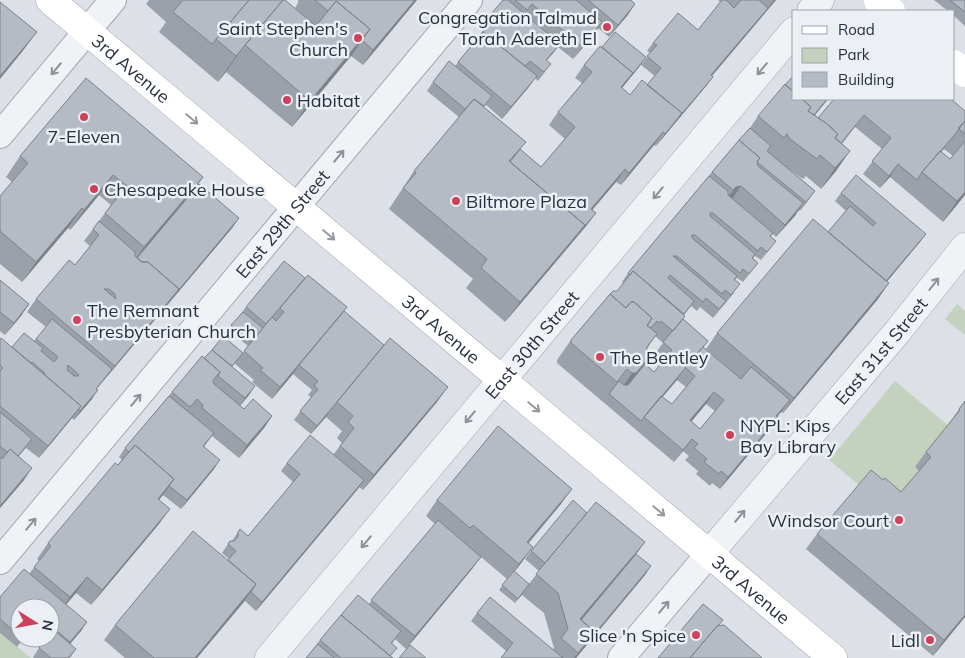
<svg xmlns="http://www.w3.org/2000/svg" width="965" height="658" font-family="Mulish,sans-serif">
	<style>
		.green { fill: #c4d1be }
		.lines { fill: none; stroke-linecap: round; stroke-linejoin: round }
		.minor-casing { stroke: #a3a8b1; stroke-width: 28 }
		.tertiary-casing { stroke: #a3a8b1; stroke-width: 29 }
		.primary-casing { stroke: #9da6b3; stroke-width: 29 }
		.minor { stroke: #f0f2f5; stroke-width: 26 }
		.tertiary { stroke: #f0f2f5; stroke-width: 28 }
		.secondary { stroke: #fff; stroke-width: 28 }
		.primary { stroke: #fff; stroke-width: 28 }
		.wall { fill: #9ba1a9; fill-rule: evenodd }
		.shaded-wall { fill: #7e8389 }
		.building { fill: #b4bbc4; stroke: #7e8389; fill-rule: evenodd }
		.oneway { stroke: #8c919a }
		.oneway2 { stroke: #93989e }
		.poi-dot { fill: #cd415a; stroke: #ecf0f5; stroke-width: 2 }
		.labels { text-anchor: middle; dominant-baseline: central; stroke-width: 5; stroke-linejoin: round; paint-order: stroke }
		.poi-label { font-size: 18px; fill: #27303e; stroke: #ecf0f5; text-anchor: start }
		.street-label { font-size: 18px; fill: #27303e; stroke: #ecf0f5 }
	</style>
	<rect width="100%" height="100%" fill="#dde1e7"/>
	<!-- green -->
	<path class="green" d="M957 304 965 311V335L945 319Z
		M895 381 949 426 915 467 920 472 890 508 872 496 829 460Z
		M0 633 31 658H0Z"/>
	<g class="lines">
		<!-- minor casing -->
		<g class="minor-casing">
			<g id="minor">
				<path d="M0 135 113 0"/>
				<path id="s1" d="M0 561 469 0"/>
				<path d="M621 658 709 554"/>
			</g>
		</g>
		<!-- tertiary casing -->
		<g class="tertiary-casing">
			<g id="tertiary">
				<path d="M811 11 820 0"/>
				<path id="s2" d="M709 554 898 331 965 247"/>
				<path id="s3" d="M269 658 794 31"/>
			</g>
		</g>
		<!-- primary casing -->
		<g class="primary-casing">
			<g id="primary">
				<path id="s4" d="M50 0 833 658"/>
			</g>
		</g>
		<!-- minor -->
		<use href="#minor" class="minor"/>
		<!-- tertiary -->
		<use href="#tertiary" class="tertiary"/>
		<!-- secondary -->
		<path class="secondary" d="M878 0 891 11
			M954 64 965 73"/>
		<!-- primary -->
		<use href="#primary" class="primary"/>
	</g>
	<!-- wall -->
	<path class="wall" d="M149 0H286V1L316 26 295 8 298 3V0H417L363 65 351 56 292 127 226 72 218 82 159 32 166 22 146 4Z
		M503 0H631L635 4 627 16 609 37 598 28 573 59 558 47 547 60 545 72 538 81 535 78 528 88 502 119 486 105 484 107 526 142 520 149 541 167 565 139 549 125 558 112 582 83 575 78 584 65 602 47 646 57 622 88 630 95 647 85 655 76 641 65 650 53 647 51 653 43 698 30 720 2 718 0H776L712 76 707 85 656 146 654 145 621 185 616 182 592 210 596 213 587 225 505 322 466 288 473 279 389 209 414 171 459 117 427 91 433 82 455 66 488 25 485 22Z
		M934 0H965V26L954 16V11H948Z
		M828 99 815 115 818 118 834 99 965 111V195L943 222 890 177 880 188 863 174 882 149 855 127 842 144 836 171 821 189 806 176 803 179 789 169 815 191 800 211 798 210 776 237 773 234 771 236 770 249 761 260 755 256 753 258 758 263 743 282 737 278 735 280 734 293 713 318 700 307 697 311 691 306 684 315 683 319 708 341 703 347 741 379 706 349 717 333 828 232 846 211 835 201 841 193 920 242 887 281 878 299 783 413 781 412 777 417 769 430 720 489 712 483 710 486 696 474 698 471 685 460 689 456 683 451 674 462 557 363V360L571 340 610 294 617 291 623 283 622 282 628 273 712 172 750 128 758 116ZM944 149 953 156 950 159 942 152ZM655 336 663 343 657 351 666 358 654 372 644 365 647 349ZM677 380 686 387 672 404 662 397ZM706 404 715 411 700 429 691 421Z
		M20 156 203 177 196 188 233 227 96 389 92 399 74 420 72 418 39 458 26 448 19 456 24 480 0 508V340L12 347 34 341 46 327 27 312 36 299 75 265 90 246 84 241 111 205 99 195 70 230 68 228 22 282 0 264V196L12 182 6 177Z
		M0 280 29 304 21 316 5 335 0 331Z
		M246 307 344 311 437 402 363 490 359 487 256 611 245 601 197 658H125L104 640 115 625 228 560 229 559 222 553 230 541H232L240 529 248 536 293 482 281 471 287 463 333 455 342 443 337 438 342 431 326 417 311 434 294 420 311 397 308 395 312 390 293 374 272 399 252 382 254 380 235 364 236 362 232 367 249 395 240 406 244 409 272 416 264 428 239 458 212 436 204 447 214 469 181 509 163 495 159 500V524L91 605 76 593 66 605 81 631 70 644 76 649 70 658H34L33 657 39 648 50 638V608H20V638H24L17 647 0 633V597L29 574 39 561 37 559 48 543 122 460 119 457 125 448 172 392 204 358 243 353 248 346 228 330Z
		M965 401V617L933 656 806 549 817 534 883 480 901 492 919 471 915 467 926 452 948 425 959 409Z
		M437 500 561 504 529 543 522 562 514 572 529 584 539 571 525 559 531 551 587 513 645 542 636 554 645 575 576 658H501L506 651 471 621 477 613 552 650 554 648 544 613 522 595 515 603 499 590 507 579 481 557 472 569 406 649 395 639 392 644 391 657 393 658H306L320 640 369 604 435 524 426 516Z"/>
	<!-- shaded-wall -->
	<path class="shaded-wall" d="M415 0H417L363 65 373 50Z
		M774 0H776L705 84 711 75 768 8Z
		M635 4 627 16 609 37 618 25Z
		M602 22 594 35 573 59 582 47Z
		M370 29 351 56 292 127 310 101Z
		M37 32 22 52 0 79V76Z
		M560 44 554 52 540 68 546 60Z
		M244 46 226 72 218 82 236 56Z
		M646 57 640 66 612 100 621 87Z
		M537 76 528 88 502 119 511 107Z
		M713 77 707 85 656 146 665 134Z
		M827 99H828L802 131 810 118Z
		M663 132 654 145 621 185 629 173Z
		M850 151 836 171 821 189 835 168Z
		M898 164 890 177 880 188Z
		M625 169 616 182 582 222 591 209Z
		M113 175 99 195 70 230 84 210Z
		M203 177 189 197 130 267 144 247Z
		M741 186 732 199 724 202 736 187Z
		M815 191 800 211 806 202Z
		M965 192V195L943 222 957 201Z
		M803 203 795 216 776 237 785 225Z
		M82 208 68 228 22 282 36 262Z
		M596 213 587 225 505 322 520 302Z
		M239 218 233 227 90 397 115 366Z
		M926 234 920 242 875 296 881 287Z
		M889 283 878 299 783 413 794 398Z
		M29 304 21 316 5 335 14 323Z
		M347 307 299 365 293 374 272 399 280 387Z
		M652 354 638 374 622 394H618L632 373Z
		M682 371 677 380 645 418H644Z
		M255 386 249 395 239 407 245 398Z
		M448 387 437 402 363 490 374 475Z
		M98 390 92 399 74 420 80 411Z
		M714 392 706 404 682 433 690 420Z
		M790 400 781 412 768 428 776 416Z
		M81 406 72 418 39 458 48 446Z
		M331 409 326 417 311 434 317 426Z
		M272 416 264 428 239 458 247 445Z
		M778 417 769 430 720 489 728 477Z
		M692 439 683 451 674 462 683 450Z
		M220 460 214 469 181 509 187 500Z
		M32 468 24 480 0 508V506Z
		M174 479 163 495 147 514 158 499Z
		M364 480 358 489 256 611 262 602Z
		M572 489 561 504 516 557 527 542Z
		M170 509 159 524 91 605 102 590Z
		M645 542 630 562 572 631 580 619Z
		M533 547 522 562 508 580 519 564Z
		M481 557 472 569 406 649 415 636Z
		M651 566 645 575 576 658H574Z
		M87 577 76 593 59 612 70 597Z
		M256 584 245 600 197 658H195Z
		M965 615V617L933 656 944 640Z
		M87 622 81 631 64 651 70 642Z"/>
	<!-- building -->
	<path class="building" d="M183 0H249L212 44 173 12Z
		M249 0H283L236 56 216 39Z
		M283 0H285L316 26 336 1 370 29 310 101 245 45Z
		M315 0H415L373 50 362 40 370 29 336 1 328 11Z
		M503 0H508L560 44 546 60 551 64 544 72 530 61 525 66 483 32 480 35 495 17 491 14Z
		M515 0H576L602 22 582 47 532 4 527 10Z
		M588 0H631L635 4 618 25Z
		M722 0H726L734 8 741 0H759L768 8 711 75 713 77 679 117 682 113 647 85 661 68 647 56 657 45 653 43 678 13 698 30Z
		M950 0H965V12Z
		M0 2 37 32 0 76Z
		M483 32 537 76 511 107 458 62Z
		M615 32 646 57 631 76 633 73 602 47Z
		M600 46 633 73 621 87 630 95 642 80 682 113 665 134 663 132 629 173 625 169 591 209 596 213 579 233 585 225 510 162 520 149 541 167 575 127 558 112 592 72 584 65Z
		M449 61 492 96 484 106 474 99 465 109 433 82Z
		M794 75V92L785 85Z
		M86 78 203 177 144 247 105 213 127 186 113 175 84 210 82 208 36 262 0 231V196L28 163 20 156Z
		M785 84 794 92V99H802L811 107 808 111 826 123 838 134 835 138 850 151 835 168 820 155 817 159 790 139 787 134 784 138 758 116Z
		M474 99 526 142 509 161 585 225 520 302 481 268 487 259 403 188 416 173 414 171Z
		M802 99H827L814 115 808 111 811 107Z
		M834 99H951L965 111V121L952 138 922 172 917 180 898 164 889 176 872 161 891 138 864 115 841 143 835 138 838 134 826 123 818 118Z
		M965 121V134L958 128Z
		M750 128 771 146 767 151 815 191 806 202 757 162 760 158 739 140Z
		M739 140 760 158 757 161 758 166 803 203 785 225 741 186 736 187 733 190 712 172Z
		M965 141V192L957 201 922 172 940 151 950 159Z
		M856 175 926 234 886 281 828 232 850 206 873 226 876 223 841 193Z
		M709 176 728 191V195L773 233 770 236 776 241 767 252 761 247 758 251 713 213H710V216L755 254 752 258 758 263 749 274 743 269 740 273 695 235H692V238L737 276 734 279 740 284 731 295 725 290 722 294 677 256H673L726 301 719 309 706 298 703 302 670 275 668 278 694 301 684 314 633 271 630 275 628 273Z
		M199 184 239 218 177 292 179 289 148 262H142L137 258Z
		M813 219 889 283 794 398 717 333Z
		M99 221 135 252V256L142 262H148L179 289 115 366 36 299 69 260 75 265 99 235 93 229ZM104 289H109L115 294 116 299Z
		M284 261 305 278 266 324 246 307Z
		M633 271 685 316 673 331 661 321 660 323 657 321 651 328 647 326 652 318 634 302H631L626 308 610 294 613 291H617Z
		M308 275 347 307 280 387 260 370 263 368 244 351 272 317 276 321 284 312 280 308Z
		M0 280 29 304 14 323 0 312Z
		M610 294 626 308 631 302H634L652 318 647 325 657 334 646 348 652 354 636 373H632L627 369 617 382 571 343V340Z
		M344 311 384 345 317 426 300 411 318 389 314 386 318 381 299 365Z
		M243 312 263 328 251 342 231 325Z
		M52 319 112 369 96 389 98 390 80 411 78 410 81 406 44 374 45 373 32 362 31 363 12 347 24 333 43 348 41 351 54 362 58 357 36 339ZM68 365 79 375 78 376H74L67 370Z
		M683 319 708 341 641 421 609 394 619 381 624 385H628L645 364 654 372 672 350 663 342Z
		M223 336 243 353 232 366 212 350Z
		M1 338 81 406 48 446 0 406V371L3 368 0 365V340Z
		M390 338 448 387 374 475 340 446 354 428 348 422 353 416 337 402Z
		M703 347 741 379 751 367 790 400 776 416 778 417 728 477 721 471 719 474 704 462 707 459 694 448 698 444 692 439 683 450 644 417 661 396 672 404 695 376 685 367ZM714 392 724 400 700 429 690 420Z
		M212 350 255 386 245 398 218 376 220 372 204 358Z
		M202 356 220 372 213 380 214 384 244 409 253 399 272 416 247 445 202 408 203 405 197 399 190 407 172 392Z
		M169 396 214 433 203 446 220 460 187 500 169 486 174 479 135 445 129 452 125 448Z
		M965 401V615L944 640 817 534 871 470 883 480 885 478 901 492 931 457 926 452 960 410 959 409Z
		M0 412 32 439 18 456 10 449 7 452 0 446Z
		M498 426 572 489 527 542 533 547 519 564 473 525 470 528 437 500Z
		M310 435 364 480 262 602 251 592 256 584 228 560 236 551 228 544 230 541H234L238 537V532L240 529 248 536 300 474 287 463Z
		M135 445 174 479 158 499 170 509 102 590 87 577 70 597 34 567 51 546 48 543 115 463 118 465Z
		M10 449 32 468 0 506V457L2 459Z
		M573 500 587 513 545 563 531 551Z
		M596 502 645 542 580 619 595 632 578 653 561 638 568 629 558 593 536 574Z
		M438 520 481 557 415 636 371 600Z
		M193 531 256 584 195 658H154L115 625Z
		M636 554 651 566 587 643 595 632 581 620Z
		M24 569 87 622 70 642 50 625V608H20V636L0 619V597Z
		M514 571 529 584 518 599 502 585Z
		M358 595 401 631 391 643 397 648 390 656 341 615Z
		M490 597 563 658H501L513 643 477 613Z
		M703 604 723 620 719 625 717 626 690 658H658Z
		M341 615 393 658H341L320 640Z
		M724 625 762 658H690L717 626Z
		M54 630 76 649 68 658H51L39 648 47 638H50V635Z
		M318 644 334 658H306Z
		M410 645 426 658H399Z"/>
	<!-- one-way arrows -->
	<defs><path id="oneway-shaft" d="M-6 0H5M1.5-3L5.5 0L1.5 3" fill="none" stroke-width="1.6" stroke-linecap="round" stroke-linejoin="round" transform="scale(1.25)"/></defs>
	<g class="oneway">
		<use href="#oneway-shaft" transform="translate(56 69) rotate(130)"/>
		<use href="#oneway-shaft" transform="translate(762 69) rotate(130)"/>
		<use href="#oneway-shaft" transform="translate(339 156) rotate(-50)"/>
		<use href="#oneway-shaft" transform="translate(658 193) rotate(130)"/>
		<use href="#oneway-shaft" transform="translate(934 284) rotate(-52)"/>
		<use href="#oneway-shaft" transform="translate(136 400) rotate(-50)"/>
		<use href="#oneway-shaft" transform="translate(470 417) rotate(130)"/>
		<use href="#oneway-shaft" transform="translate(740 516) rotate(-50)"/>
		<use href="#oneway-shaft" transform="translate(31 524) rotate(-50)"/>
		<use href="#oneway-shaft" transform="translate(366 542) rotate(130)"/>
		<use href="#oneway-shaft" transform="translate(664 607) rotate(-50)"/>
	</g>
	<g class="oneway2">
		<use href="#oneway-shaft" transform="translate(192 119) rotate(40)"/>
		<use href="#oneway-shaft" transform="translate(329 235) rotate(40)"/>
		<use href="#oneway-shaft" transform="translate(534 407) rotate(40)"/>
		<use href="#oneway-shaft" transform="translate(659 511) rotate(40)"/>
	</g>
	<!-- markers -->
	<g class="poi-dot">
		<circle cx="607" cy="27" r="5"/>
		<circle cx="358" cy="38" r="5"/>
		<circle cx="287" cy="100" r="5"/>
		<circle cx="84" cy="117" r="5"/>
		<circle cx="94" cy="189" r="5"/>
		<circle cx="456" cy="201" r="5"/>
		<circle cx="77" cy="320" r="5"/>
		<circle cx="600" cy="357" r="5"/>
		<circle cx="730" cy="435" r="5"/>
		<circle cx="899" cy="520" r="5"/>
		<circle cx="696" cy="635" r="5"/>
		<circle cx="930" cy="640" r="5"/>
	</g>
	<g class="labels">
		<!-- poi labels -->
		<g class="poi-label">
			<text x="597" y="17" text-anchor="end">Congregation Talmud<tspan x="597" dy="21">Torah Adereth El</tspan></text>
			<text x="348" y="28" text-anchor="end">Saint Stephen's<tspan x="348" dy="21">Church</tspan></text>
			<text x="297" y="100">Habitat</text>
			<text x="84" y="136" text-anchor="middle">7-Eleven</text>
			<text x="104" y="189">Chesapeake House</text>
			<text x="466" y="201">Biltmore Plaza</text>
			<text x="87" y="310">The Remnant<tspan x="87" dy="21">Presbyterian Church</tspan></text>
			<text x="610" y="357">The Bentley</text>
			<text x="740" y="425">NYPL: Kips<tspan x="740" dy="21">Bay Library</tspan></text>
			<text x="889" y="520" text-anchor="end">Windsor Court</text>
			<text x="686" y="635" text-anchor="end">Slice 'n Spice</text>
			<text x="920" y="640" text-anchor="end">Lidl</text>
		</g>
		<!-- street labels -->
		<g class="street-label">
			<text stroke="none"><textPath href="#s4" startOffset="106">3rd Avenue</textPath></text>
			<text stroke="none"><textPath href="#s1" startOffset="440">East 29th Street</textPath></text>
			<text stroke="none"><textPath href="#s4" startOffset="511">3rd Avenue</textPath></text>
			<text stroke="none"><textPath href="#s3" startOffset="409">East 30th Street</textPath></text>
			<text stroke="none"><textPath href="#s2" startOffset="266">East 31st Street</textPath></text>
			<text stroke="none"><textPath href="#s4" startOffset="916">3rd Avenue</textPath></text>
		</g>
	</g>
	<!-- legend -->
	<rect x="792" y="10" width="162" height="90" fill="#ecf0f5" stroke="#9da3ac"/>
	<rect x="802" y="26" width="25" height="8" fill="#ffffff" stroke="#9da3ac"/>
	<text x="838" y="35" font-size="15" fill="#27303e">Road</text>
	<rect x="802" y="48" width="25" height="15" fill="#c4d1be" stroke="#9da3ac"/>
	<text x="838" y="60" font-size="15" fill="#27303e">Park</text>
	<rect x="802" y="72" width="25" height="15" fill="#b4bbc4" stroke="#9da3ac"/>
	<text x="838" y="85" font-size="15" fill="#27303e">Building</text>
	<!-- north arrow -->
	<g transform="translate(35 623) rotate(101)"><circle r="24" fill="#ecf0f5" stroke="#9da3ac"/>
	<path d="M0-4L9 19L0 12L-9 19Z" fill="#cd415a"/>
	<text y="-8" font-size="14" font-weight="bold" text-anchor="middle" fill="#27303e">N</text>
	</g>
</svg>
